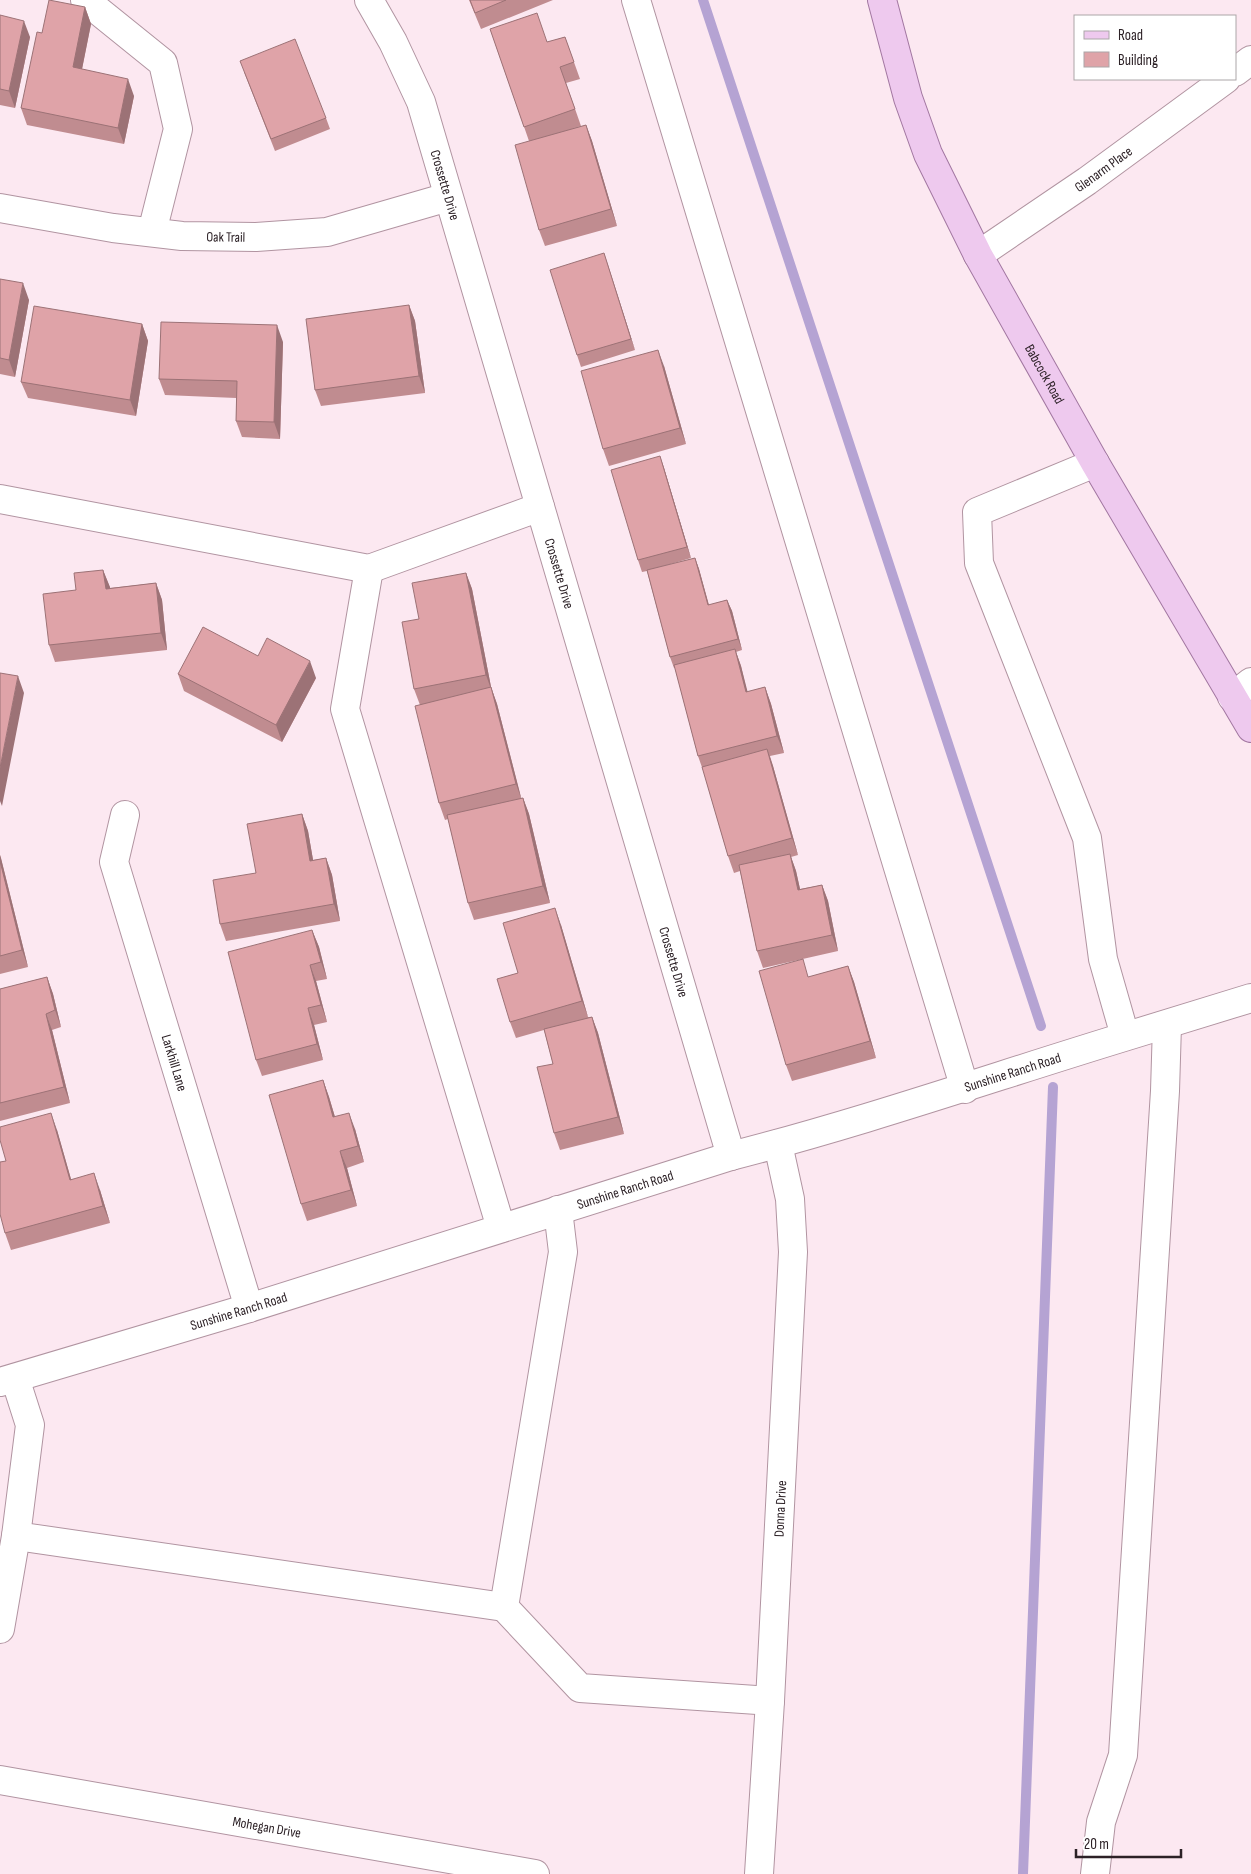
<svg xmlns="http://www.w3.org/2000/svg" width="1251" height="1874" font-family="'Sofia Sans Condensed',sans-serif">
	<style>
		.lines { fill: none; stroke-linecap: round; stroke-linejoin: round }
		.stream { stroke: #b5a3d3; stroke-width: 10 }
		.minor-casing { stroke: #b194a1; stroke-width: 30 }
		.major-casing { stroke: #a277a1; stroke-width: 30 }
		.minor { stroke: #fff; stroke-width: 28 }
		.major { stroke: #eec9ee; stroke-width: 28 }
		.wall { fill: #c08c90 }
		.shaded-wall { fill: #9c7276 }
		.building { fill: #dfa3a8; stroke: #9c7276 }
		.labels { text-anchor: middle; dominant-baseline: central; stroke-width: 4; stroke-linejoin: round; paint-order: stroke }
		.street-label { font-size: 14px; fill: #2c2126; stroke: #fff }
	</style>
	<rect width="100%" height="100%" fill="#fce8f1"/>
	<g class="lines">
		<!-- stream -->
		<path class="stream" d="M703 0 1041 1026
			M1023 1874 1053 1087"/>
		<!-- minor casing -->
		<g class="minor-casing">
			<g id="minor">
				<path d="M85 0 163 63 178 129 152 232"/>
				<path id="s1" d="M369 0 393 42 421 102 731 1156"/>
				<path d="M636 0 965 1089"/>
				<path d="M1235 72 1251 60"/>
				<path id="s2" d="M0 208 113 228 182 236 256 237 327 232 448 197"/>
				<path id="s3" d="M978 255 1087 181 1226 79"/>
				<path d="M1095 463 977 512 979 563 1087 838 1103 959 1125 1036"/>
				<path d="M0 499 369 569 540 507"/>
				<path d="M369 569 345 709 501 1228"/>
				<path d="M1232 697 1251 682"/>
				<path id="s4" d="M125 815 114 862 249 1308"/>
				<path d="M558 1210 563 1252 504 1607 580 1688 770 1701"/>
				<path id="s5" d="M0 1382 249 1308 731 1156C864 1122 993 1077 1124 1037 1167 1024 1209 1011 1251 998"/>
				<path d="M16 1536 504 1607"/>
				<path d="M0 1629 16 1536 30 1425 15 1378"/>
				<path id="s6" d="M0 1780 535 1874"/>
				<path id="s7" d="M759 1874 770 1701 793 1252 790 1199 778 1144"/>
				<path d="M1095 1874 1101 1822 1123 1755 1165 1091 1167 1025"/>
			</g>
		</g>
		<!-- major casing -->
		<g class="major-casing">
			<g id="major">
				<path id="s8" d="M882 0 908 98 928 154 978 255 1095 463 1251 728"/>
			</g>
		</g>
		<!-- minor -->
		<use href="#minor" class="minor"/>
		<!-- major -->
		<use href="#major" class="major"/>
	</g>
	<!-- wall -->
	<path class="wall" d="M469 0H553L481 29Z
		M85 7 91 24 82 69 134 96 124 144 27 125 21 108 42 33Z
		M0 15 30 37 15 108 0 105Z
		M490 29 548 42 565 37 580 79 566 83 581 126 570 129 586 125 592 141 617 226 545 246 539 230 529 141Z
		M244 72 326 118 330 129 275 151Z
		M604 253 635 350 581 367 577 355Z
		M0 279 29 300 15 377 0 374Z
		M409 305 415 321 425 393 321 406 315 390Z
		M142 324 148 341 136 416 28 398 21 382Z
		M283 342 280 439 242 437 236 421V398L165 395 159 379Z
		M664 366 686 444 609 466 603 449Z
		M660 456 664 468 691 558 654 569 695 558 699 569 709 605 727 600 732 611 742 650 736 652 741 666 747 692 765 687 771 704 784 753 770 756 773 766 798 855 791 857 796 871 800 889 822 885 828 901 838 951 763 968 757 951 740 871 734 873 728 856 704 773 698 756 675 668H674L670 657 647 571 642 572 638 560Z
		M103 570 110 588 156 583 162 600 167 650 55 662 49 645 76 590Z
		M466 573 472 589 491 687 497 704 521 798H523L529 814 550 903 474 920 468 903 448 819 445 820 439 803 420 705 414 689 419 619Z
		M258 656 316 678 282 742 184 691 178 674Z
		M302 814 308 831 313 860 326 858 332 875 340 921 226 941 220 924 256 873Z
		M0 855 28 967 0 974Z
		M561 925 588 1017H592L598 1033 624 1134 560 1150 554 1133 553 1064 544 1030 516 1038 510 1022 518 973Z
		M312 930 319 947 327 979 316 981 327 1022 314 1025 323 1060 262 1076 256 1060Z
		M848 966 854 982 876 1058 792 1081 786 1065 809 977Z
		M47 977 53 994 61 1027 52 1030 70 1103 0 1121V989Z
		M323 1080 329 1097 335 1117 355 1129 364 1162 347 1168 357 1206 307 1221 301 1204Z
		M57 1130 71 1179 100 1190 110 1223 11 1250 5 1233 6 1161Z"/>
	<!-- shaded-wall -->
	<path class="shaded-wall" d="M85 7 91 24 79 84 73 67Z
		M24 21 30 37 15 108 9 91Z
		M128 79 134 96 124 144 118 128Z
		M586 125 592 141 617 226 611 209Z
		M604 253 608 265 635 350 631 339Z
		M23 283 29 300 15 377 9 360Z
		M409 305 415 321 425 393 419 376Z
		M142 324 148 341 136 416 130 400Z
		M277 325 283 342 280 439 274 422Z
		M658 350 664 366 686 444 680 428Z
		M660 456 664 468 691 558 687 547Z
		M695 558 699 569 712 617 708 605Z
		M103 570 110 587 112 605 106 589Z
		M466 573 472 589 492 692 486 675Z
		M156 583 162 600 167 650 161 633Z
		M727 600 732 611 742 650 738 639Z
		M735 649 741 666 752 709 746 692Z
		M310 661 316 678 282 742 276 725Z
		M18 676 24 693 2 806 0 801V768Z
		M491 687 497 704 522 801 516 784Z
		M765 687 771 704 784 753 777 736Z
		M767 749 773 766 798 855 792 838Z
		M523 798 529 814 550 903 543 886Z
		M302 814 308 831 316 877 310 861Z
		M790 854 796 871 804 907 798 890Z
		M0 855 1 858 28 967 22 950 0 861Z
		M326 858 332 875 340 921 334 904Z
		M822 885 828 901 838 951 832 935Z
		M555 908 561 925 588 1017 582 1001Z
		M312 930 319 947 327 979 321 962Z
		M310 965 316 981 327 1022 321 1005Z
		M848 966 854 982 876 1058 870 1041Z
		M47 977 53 994 61 1027 55 1010Z
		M308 1008 314 1025 323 1060 317 1044Z
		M46 1014 52 1030 70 1103 64 1087Z
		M592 1017 598 1033 624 1134 618 1117Z
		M323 1080 329 1097 340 1134 333 1117Z
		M51 1113 57 1130 76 1197 70 1180Z
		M349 1113 355 1129 364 1162 358 1146Z
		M340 1151 347 1168 357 1206 351 1190Z
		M94 1173 100 1190 110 1223 103 1206Z"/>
	<!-- building -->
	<path class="building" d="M49 0 85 7 73 67 128 79 118 128 21 108 37 32 42 33Z
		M470 0H506L475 13Z
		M537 13 547 42 565 37 574 62 560 67 575 109 524 127 490 29Z
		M0 15 24 21 9 91 0 89Z
		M295 39 326 118 271 139 240 61Z
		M586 125 611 209 539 230 515 145Z
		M604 253 631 339 577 355 550 270Z
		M0 279 23 283 9 360 0 358Z
		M409 305 419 376 315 390 306 319Z
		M34 306 142 324 130 400 21 382Z
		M161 322 277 325 274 422 236 421 237 381 159 379Z
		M658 350 680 428 603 449 581 371Z
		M660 456 687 547 638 560 611 470Z
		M695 558 708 605 727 600 738 639 670 657 647 570Z
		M103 570 106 589 156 583 161 633 49 645 43 594 76 590 74 573Z
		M466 573 486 675 414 689 402 622 419 619 412 583Z
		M203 627 258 656 267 638 310 661 276 725 178 674Z
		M735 649 746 692 765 687 777 736 698 756 674 665Z
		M0 673 18 676 0 768Z
		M491 687 516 784 439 803 415 706Z
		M767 749 792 838 728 856 702 767Z
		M523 798 543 886 468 903 447 815Z
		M302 814 310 861 326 858 334 904 220 924 213 880 256 873 247 824Z
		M790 854 798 890 822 885 832 935 757 951 739 865Z
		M0 861 22 950 0 956Z
		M555 908 582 1001 510 1022 497 979 518 973 503 923Z
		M312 930 321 962 310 965 321 1005 308 1008 317 1044 256 1060 228 952Z
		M803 959 808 977 848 966 870 1041 786 1065 759 971Z
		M47 977 55 1010 46 1014 64 1087 0 1103V989Z
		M592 1017 618 1117 554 1133 537 1067 553 1064 544 1029Z
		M323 1080 333 1117 349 1113 358 1146 340 1151 351 1190 301 1204 269 1095Z
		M51 1113 70 1180 94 1173 103 1206 5 1233 0 1214V1162L6 1161 0 1140V1127Z"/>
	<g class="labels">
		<!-- street labels -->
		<g class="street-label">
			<text stroke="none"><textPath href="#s3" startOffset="152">Glenarm Place</textPath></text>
			<text stroke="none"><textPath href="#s1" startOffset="201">Crossette Drive</textPath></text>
			<text stroke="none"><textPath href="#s2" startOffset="228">Oak Trail</textPath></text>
			<text stroke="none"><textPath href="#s8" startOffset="410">Babcock Road</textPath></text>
			<text stroke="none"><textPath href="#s1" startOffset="606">Crossette Drive</textPath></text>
			<text stroke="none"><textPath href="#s1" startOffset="1011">Crossette Drive</textPath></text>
			<text stroke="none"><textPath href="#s4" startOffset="258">Larkhill Lane</textPath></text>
			<text stroke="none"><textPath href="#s5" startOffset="1059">Sunshine Ranch Road</textPath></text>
			<text stroke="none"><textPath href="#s5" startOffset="654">Sunshine Ranch Road</textPath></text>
			<text stroke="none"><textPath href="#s5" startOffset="249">Sunshine Ranch Road</textPath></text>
			<text stroke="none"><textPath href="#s7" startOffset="366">Donna Drive</textPath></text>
			<text stroke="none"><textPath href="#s6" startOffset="271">Mohegan Drive</textPath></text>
		</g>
	</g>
	<!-- legend -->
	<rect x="1074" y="15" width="162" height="65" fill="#ffffff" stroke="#aba6a8"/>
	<rect x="1084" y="31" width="25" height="8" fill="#eec9ee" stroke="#aba6a8"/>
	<text x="1118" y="40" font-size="15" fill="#2c2126">Road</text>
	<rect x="1084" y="52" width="25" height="15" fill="#dfa3a8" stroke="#aba6a8"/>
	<text x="1118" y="65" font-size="15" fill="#2c2126">Building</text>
	<!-- scale -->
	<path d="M1076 1849v8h105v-8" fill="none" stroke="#2c2126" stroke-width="2.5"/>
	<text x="1084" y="1849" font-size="15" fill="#2c2126" stroke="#ffffff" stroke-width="4" paint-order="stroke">20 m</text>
</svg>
